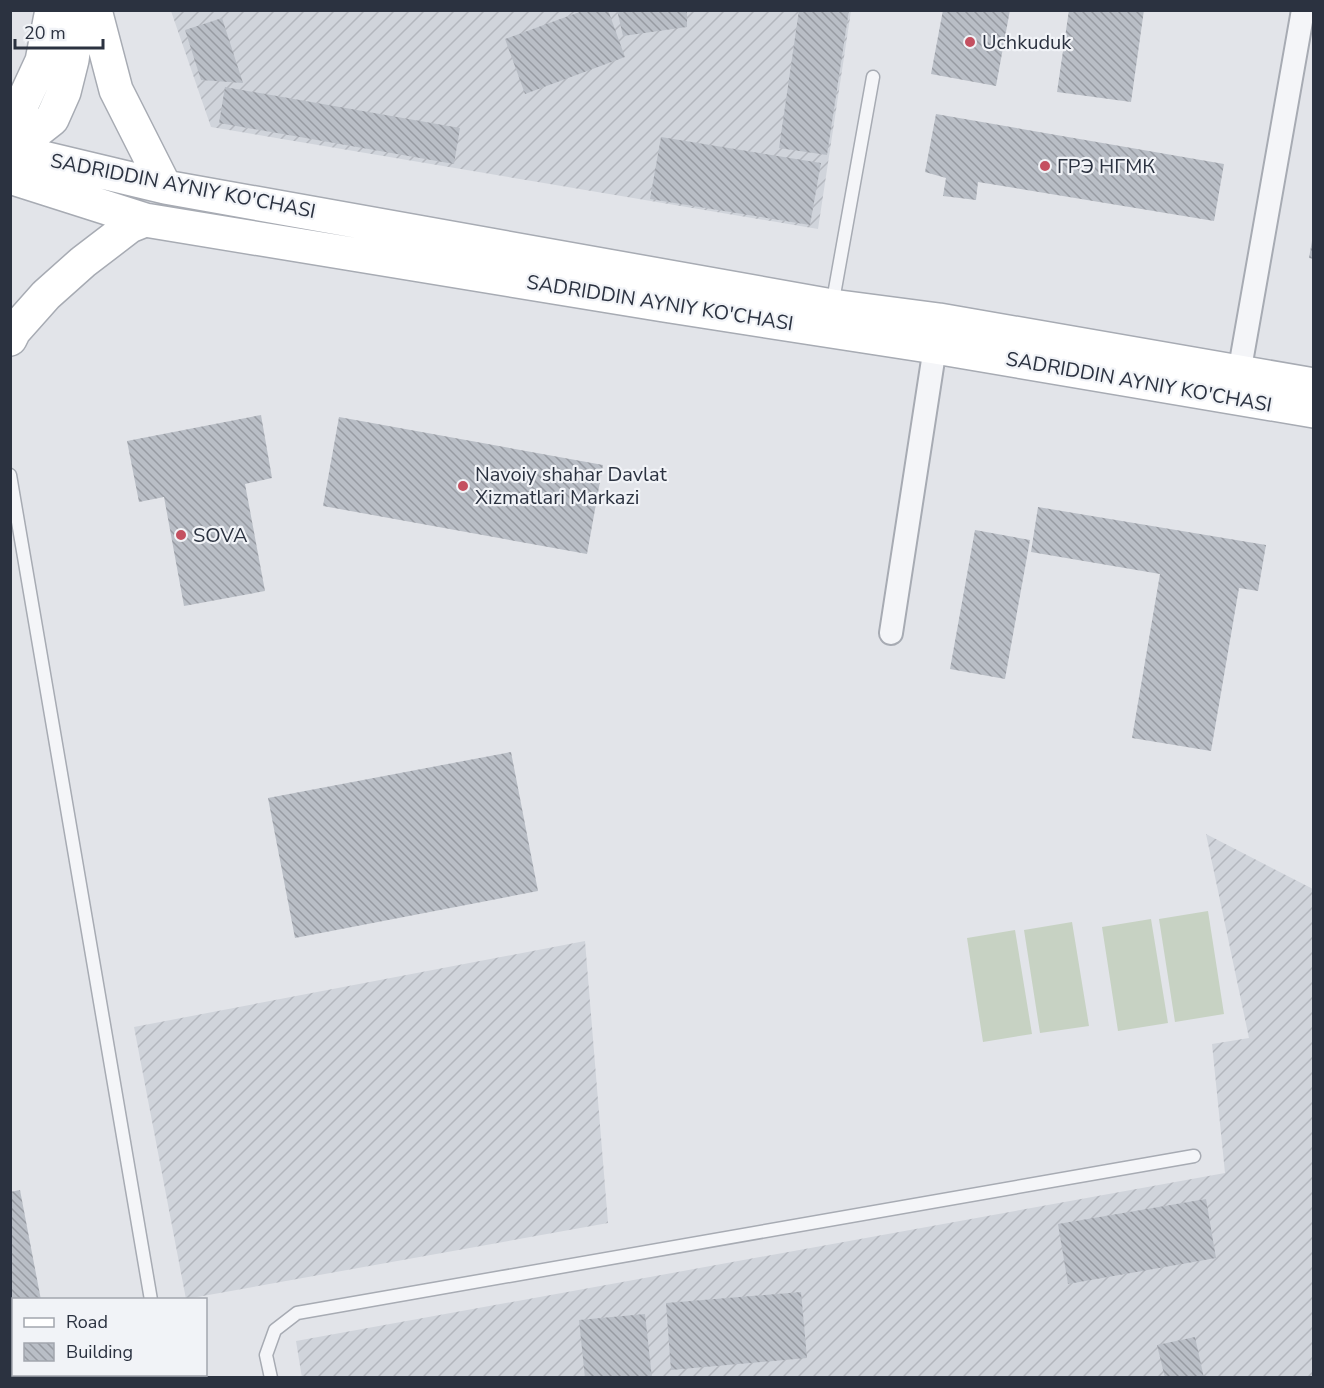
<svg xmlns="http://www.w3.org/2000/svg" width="1324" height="1388" font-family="'Nunito Sans',sans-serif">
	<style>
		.industrial { fill: url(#industrial-furrows) }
		.grass { fill: #c7d2c3 }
		.building { fill: url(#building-back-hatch) }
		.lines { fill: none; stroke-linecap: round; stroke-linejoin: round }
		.lane-casing { stroke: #a7abb3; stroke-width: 15 }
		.street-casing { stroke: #a7abb3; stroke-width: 26 }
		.secondary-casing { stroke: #a7abb3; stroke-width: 36 }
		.lane { stroke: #f4f5f8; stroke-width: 12 }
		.street { stroke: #f4f5f8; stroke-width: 22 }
		.secondary { stroke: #fff; stroke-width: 33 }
		.poi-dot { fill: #c45060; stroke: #f1f3f7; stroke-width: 2 }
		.labels { text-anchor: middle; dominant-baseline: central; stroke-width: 4.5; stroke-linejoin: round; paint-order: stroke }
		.poi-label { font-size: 20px; fill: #2b3240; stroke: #f1f3f7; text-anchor: start }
		.street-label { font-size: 20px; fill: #2b3240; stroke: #f1f3f7 }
	</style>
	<defs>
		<pattern id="industrial-furrows" width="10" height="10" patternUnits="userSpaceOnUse" patternTransform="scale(1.5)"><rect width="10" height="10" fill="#d0d4db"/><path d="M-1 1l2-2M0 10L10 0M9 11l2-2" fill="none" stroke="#b3b6bd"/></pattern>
		<pattern id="building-back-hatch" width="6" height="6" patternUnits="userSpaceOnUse" patternTransform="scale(1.5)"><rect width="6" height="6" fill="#b9bec6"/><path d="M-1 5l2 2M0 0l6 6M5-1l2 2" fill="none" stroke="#979ba2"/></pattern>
	</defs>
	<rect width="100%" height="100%" fill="#e2e4e9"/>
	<!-- industrial -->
	<path class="industrial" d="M171 11H851L818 229 211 127Z
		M1206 834 1313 889V1377L302 1378 296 1341 1225 1173 1212 1044 1249 1038Z
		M585 941 608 1223 186 1299 134 1027Z"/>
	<!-- grass -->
	<path class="grass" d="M1208 911 1224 1014 1175 1022 1159 919Z
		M1151 919 1168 1023 1118 1031 1102 927Z
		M1072 922 1089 1026 1040 1033 1024 930Z
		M1015 930 1032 1034 983 1042 967 938Z"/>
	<!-- building -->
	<path class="building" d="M585 10H608L625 57 525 94 505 39Z
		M617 10H687V27L623 36Z
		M799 10H849L827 155 779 148Z
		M943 10H1010L996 86 931 74Z
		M1069 10H1144L1131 102 1057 92Z
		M222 18 243 83 201 80 185 30Z
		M225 87 460 128 454 164 219 123Z
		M936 114 1224 164 1214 221 978 182 976 200 943 196 946 178 925 172Z
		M661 137 821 163 810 225 650 199Z
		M1312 241H1314V259L1309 258Z
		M261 415 272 478 245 484 265 591 184 606 164 497 139 502 127 441Z
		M339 417 603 465 587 554 323 506Z
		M1038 507 1266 545 1258 591 1239 588 1211 751 1132 738 1160 574 1031 552Z
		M975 530 1030 540 1005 679 950 669Z
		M511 752 538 891 295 938 268 798Z
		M20 1190 41 1300H14V1374H55L56 1378H10V1192Z
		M1206 1199 1216 1258 1068 1284 1058 1224Z
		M801 1292 807 1358 671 1370 666 1303Z
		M645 1314 652 1378H585L579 1320Z
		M1195 1337 1204 1378H1165L1157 1345Z"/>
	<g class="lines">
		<!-- lane casing -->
		<g class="lane-casing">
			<path id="lane" d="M832 306 873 77
				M10 475 151 1300
				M164 1374V1378
				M271 1378 266 1355 275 1330 297 1313 1194 1156"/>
		</g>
		<!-- street casing -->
		<g class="street-casing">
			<path id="street" d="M1237 385 1303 10
				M891 633 937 334"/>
		</g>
		<!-- secondary casing -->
		<g class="secondary-casing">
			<path id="secondary" d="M95 10 116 90 165 187
				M10 117 23 102 42 61 52 10
				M10 150 165 187 832 306 939 320 1314 385
				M10 152 52 119 64 92 72 60 79 10
				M10 177 145 220 664 305 935 347 1314 411
				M10 339 14 331 46 295 83 262 130 226 145 220"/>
		</g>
		<!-- lane -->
		<use href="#lane" class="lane"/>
		<!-- street -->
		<use href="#street" class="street"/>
		<!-- secondary -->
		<use href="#secondary" class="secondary"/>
	</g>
	<!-- markers -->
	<g class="poi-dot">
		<circle cx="970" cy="42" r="6"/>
		<circle cx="1045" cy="166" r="6"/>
		<circle cx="463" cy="486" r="6"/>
		<circle cx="181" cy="535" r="6"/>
	</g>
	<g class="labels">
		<!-- poi labels -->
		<g class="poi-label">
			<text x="982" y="42">Uchkuduk</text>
			<text x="1057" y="166">ГРЭ НГМК</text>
			<text x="475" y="474">Navoiy shahar Davlat<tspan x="475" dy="23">Xizmatlari Markazi</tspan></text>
			<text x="193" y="535">SOVA</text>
		</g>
		<!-- street labels -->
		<g class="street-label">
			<text transform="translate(183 186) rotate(11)">SADRIDDIN AYNIY KO'CHASI</text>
			<text transform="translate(660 303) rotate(9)">SADRIDDIN AYNIY KO'CHASI</text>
			<text transform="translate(1139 382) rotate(10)">SADRIDDIN AYNIY KO'CHASI</text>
		</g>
	</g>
	<!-- border -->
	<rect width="1324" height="1388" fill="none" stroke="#2b3240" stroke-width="24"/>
	<!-- legend -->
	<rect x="12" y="1298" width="195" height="78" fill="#f1f3f7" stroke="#a2a6ae" stroke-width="1.5"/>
	<rect x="24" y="1318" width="30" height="9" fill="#ffffff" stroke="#a2a6ae" stroke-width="1.5"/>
	<text x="66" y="1328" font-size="18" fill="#2b3240">Road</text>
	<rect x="24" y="1343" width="30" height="18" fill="url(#building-back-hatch)" stroke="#a2a6ae" stroke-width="1.5"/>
	<text x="66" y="1358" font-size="18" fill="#2b3240">Building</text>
	<!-- scale -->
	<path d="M15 39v9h88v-9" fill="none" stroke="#2b3240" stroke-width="3"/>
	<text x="24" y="39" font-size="18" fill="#2b3240" stroke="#f1f3f7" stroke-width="4.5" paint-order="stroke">20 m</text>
</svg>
